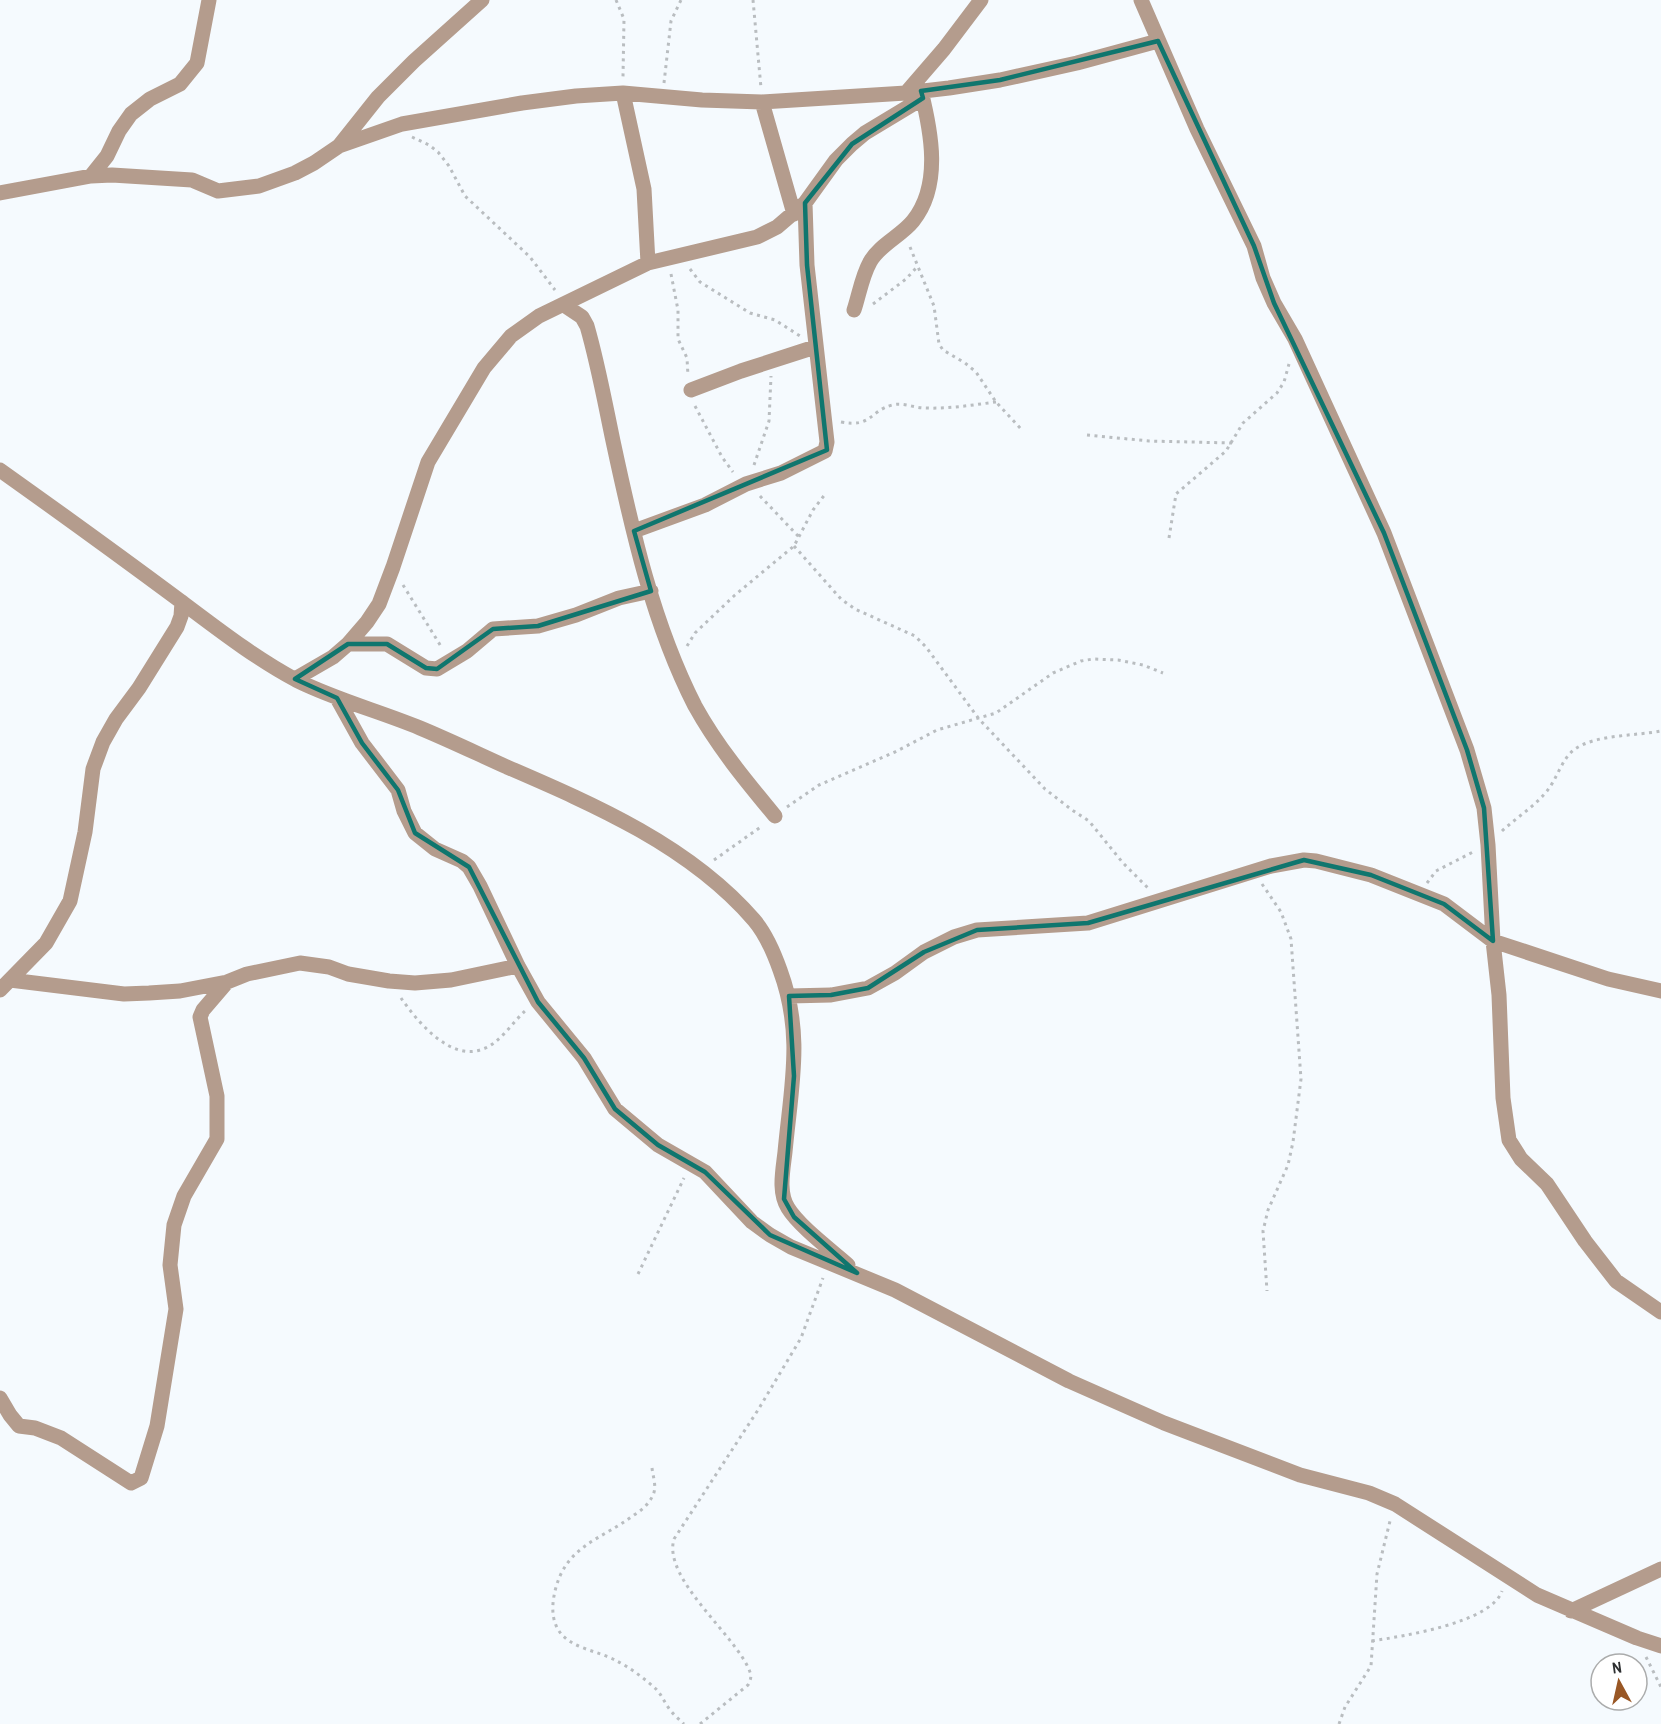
<svg xmlns="http://www.w3.org/2000/svg" width="1661" height="1724" font-family="'Archivo Narrow',sans-serif">
	<style>
		.lines { fill: none; stroke-linecap: round; stroke-linejoin: round }
		.path { stroke: #b9bdc0; stroke-width: 3; stroke-dasharray: 3 4.5; stroke-linecap: butt }
		.minor { stroke: #b49c8d; stroke-width: 15 }
		.marked { fill: none; stroke: #0f766e; stroke-width: 4.5; stroke-linejoin: round }
	</style>
	<rect width="100%" height="100%" fill="#f5fafe"/>
	<g class="lines">
		<!-- path -->
		<path class="path" d="M616 0 624 19 623 77
			M753 0 761 88
			M664 83 671 21 681 0
			M412 137 429 145 438 152 449 166 465 196 530 257 555 290
			M910 247 934 306 939 344 943 350 965 363 976 372 996 402 1022 430
			M690 269 700 282 750 313 775 320 800 336
			M671 274 678 310V339L687 358 688 376
			M873 304 906 279 918 266
			M695 406 722 457 733 472
			M841 422C871 428 870 411 892 405 903 402 914 408 925 408 949 409 972 405 996 402
			M1087 435 1149 441 1232 443
			M754 465 769 421 771 376
			M760 496 799 537
			M1169 538 1176 494 1226 451 1243 423 1277 393 1284 382 1289 364
			M794 546 841 599 855 609 915 636 926 647 979 719 1045 789 1072 810 1089 821 1123 863 1148 888
			M403 585 442 648
			M687 646 695 633 735 595 794 546 813 510 826 493
			M787 807 819 785 895 752 937 730 996 713 1053 673 1081 661 1093 659 1118 660 1143 665 1163 673
			M1502 831C1517 817 1534 807 1547 791 1557 779 1562 758 1575 749 1597 734 1636 736 1661 731
			M714 860 762 826
			M1427 883 1436 871 1473 852
			M1262 884 1281 912 1291 939 1301 1079 1293 1142 1288 1165 1268 1210 1263 1231 1267 1291
			M401 998C417 1021 450 1062 483 1049 500 1043 512 1023 525 1011
			M638 1274 684 1178
			M652 1468C653 1477 657 1487 653 1495 649 1504 642 1510 634 1515 601 1540 566 1545 555 1591 552 1604 551 1619 559 1631 570 1648 598 1651 615 1660 629 1667 644 1678 656 1689 662 1695 665 1704 671 1711 675 1716 680 1720 684 1724
			M1372 1641C1403 1636 1491 1623 1502 1591
			M1646 1657 1661 1687
			M700 1724 748 1685C750 1681 752 1677 750 1672 737 1636 662 1579 674 1539L758 1410 801 1338 823 1278
			M1339 1724 1345 1707 1371 1666 1377 1574 1390 1521"/>
		<!-- minor -->
		<path class="minor" d="M1141 0 1197 129 1254 246 1263 278 1274 303 1295 339 1384 533 1467 750 1484 808 1488 845 1493 941 1499 995 1503 1098 1509 1140 1521 1159 1547 1184 1585 1241 1616 1281 1661 1312
			M623 93 644 189 648 263
			M906 93 944 49 981 0
			M762 102 794 214
			M339 146 402 124 522 103 576 96 623 93 702 100 762 102 906 93 949 88 1000 80 1077 63 1158 41
			M91 176 107 156 119 131 131 114 150 99 180 84 197 63 209 0
			M0 193 91 176 112 175 192 180 218 191 259 186 295 173 314 163 339 146 378 97 414 61 482 0
			M564 305 582 317 587 326C598 364 605 403 613 441 632 530 653 624 695 706 717 746 746 781 775 816
			M854 310C859 295 862 276 870 262 879 245 901 236 913 221 942 185 931 131 921 91
			M691 390 741 371 815 347
			M0 470C59 512 117 554 175 597 214 626 253 657 296 680 336 700 379 711 420 728 449 740 478 754 507 767 595 805 690 846 754 920 766 934 774 953 780 970 804 1035 791 1086 785 1152 783 1170 778 1192 788 1208 799 1226 831 1250 848 1265
			M634 531 705 505 746 484 781 473 825 451 827 442 807 265 805 203
			M348 644H387L426 668 437 669 467 651 493 629 538 626 576 615 619 598 651 591
			M295 679 333 657 348 644 367 622 379 604 393 567 428 462 484 368 511 336 539 316 648 263 757 237 777 227 805 203 836 160 852 144 865 133 923 98
			M337 698 362 743 398 790 404 811 415 833 435 849 462 861 469 867 480 886 518 966 538 1002 584 1058 615 1109 658 1145 705 1172 752 1222 770 1235 791 1247 895 1290 1069 1381 1164 1423 1300 1475 1369 1493 1395 1504 1537 1595 1637 1638 1661 1646
			M10 980 124 994 149 993 180 991 227 982 247 974 300 963 329 967 348 974 389 981 415 983 451 980 518 966
			M0 990 46 943 70 901 85 832 93 769 103 742 116 719 139 688 177 627 181 616 182 602
			M789 996 831 995 868 988 895 973 924 952 954 937 977 930 1088 923 1271 866 1304 860 1316 861 1371 875 1444 904 1493 941 1608 979 1661 991
			M0 1398 10 1415 19 1426 35 1428 61 1438 131 1483 141 1478 157 1426 176 1309 170 1265 174 1225 184 1196 217 1139V1096L200 1017 203 1010 227 982
			M1571 1611 1661 1569"/>
	</g>
	<!-- marked area -->
	<path class="marked" d="M1158 41 1254 246 1274 303 1384 533 1467 750 1484 808 1493 941 1444 904 1371 875 1304 860 1088 923 977 930 924 952 868 988 831 995 789 996 794 1076 784 1199 794 1217 857 1273 770 1235 705 1172 658 1145 615 1109 584 1058 538 1002 469 867 415 833 398 790 362 743 337 698 295 679 348 644H387L426 668 437 669 493 629 538 626 651 591 634 531 827 450 807 265 805 203 852 144 923 98 921 91 1000 80Z"/>
	<!-- north arrow -->
	<g transform="translate(1619 1682) rotate(352)"><circle r="28" fill="#ffffff" stroke="#abacac" stroke-width="1.5"/>
	<path d="M0-4.5L10 22L0 15L-10 22Z" fill="#995725"/>
	<text y="-9" font-size="16" font-weight="bold" text-anchor="middle" fill="#2d2f30">N</text>
	</g>
</svg>
